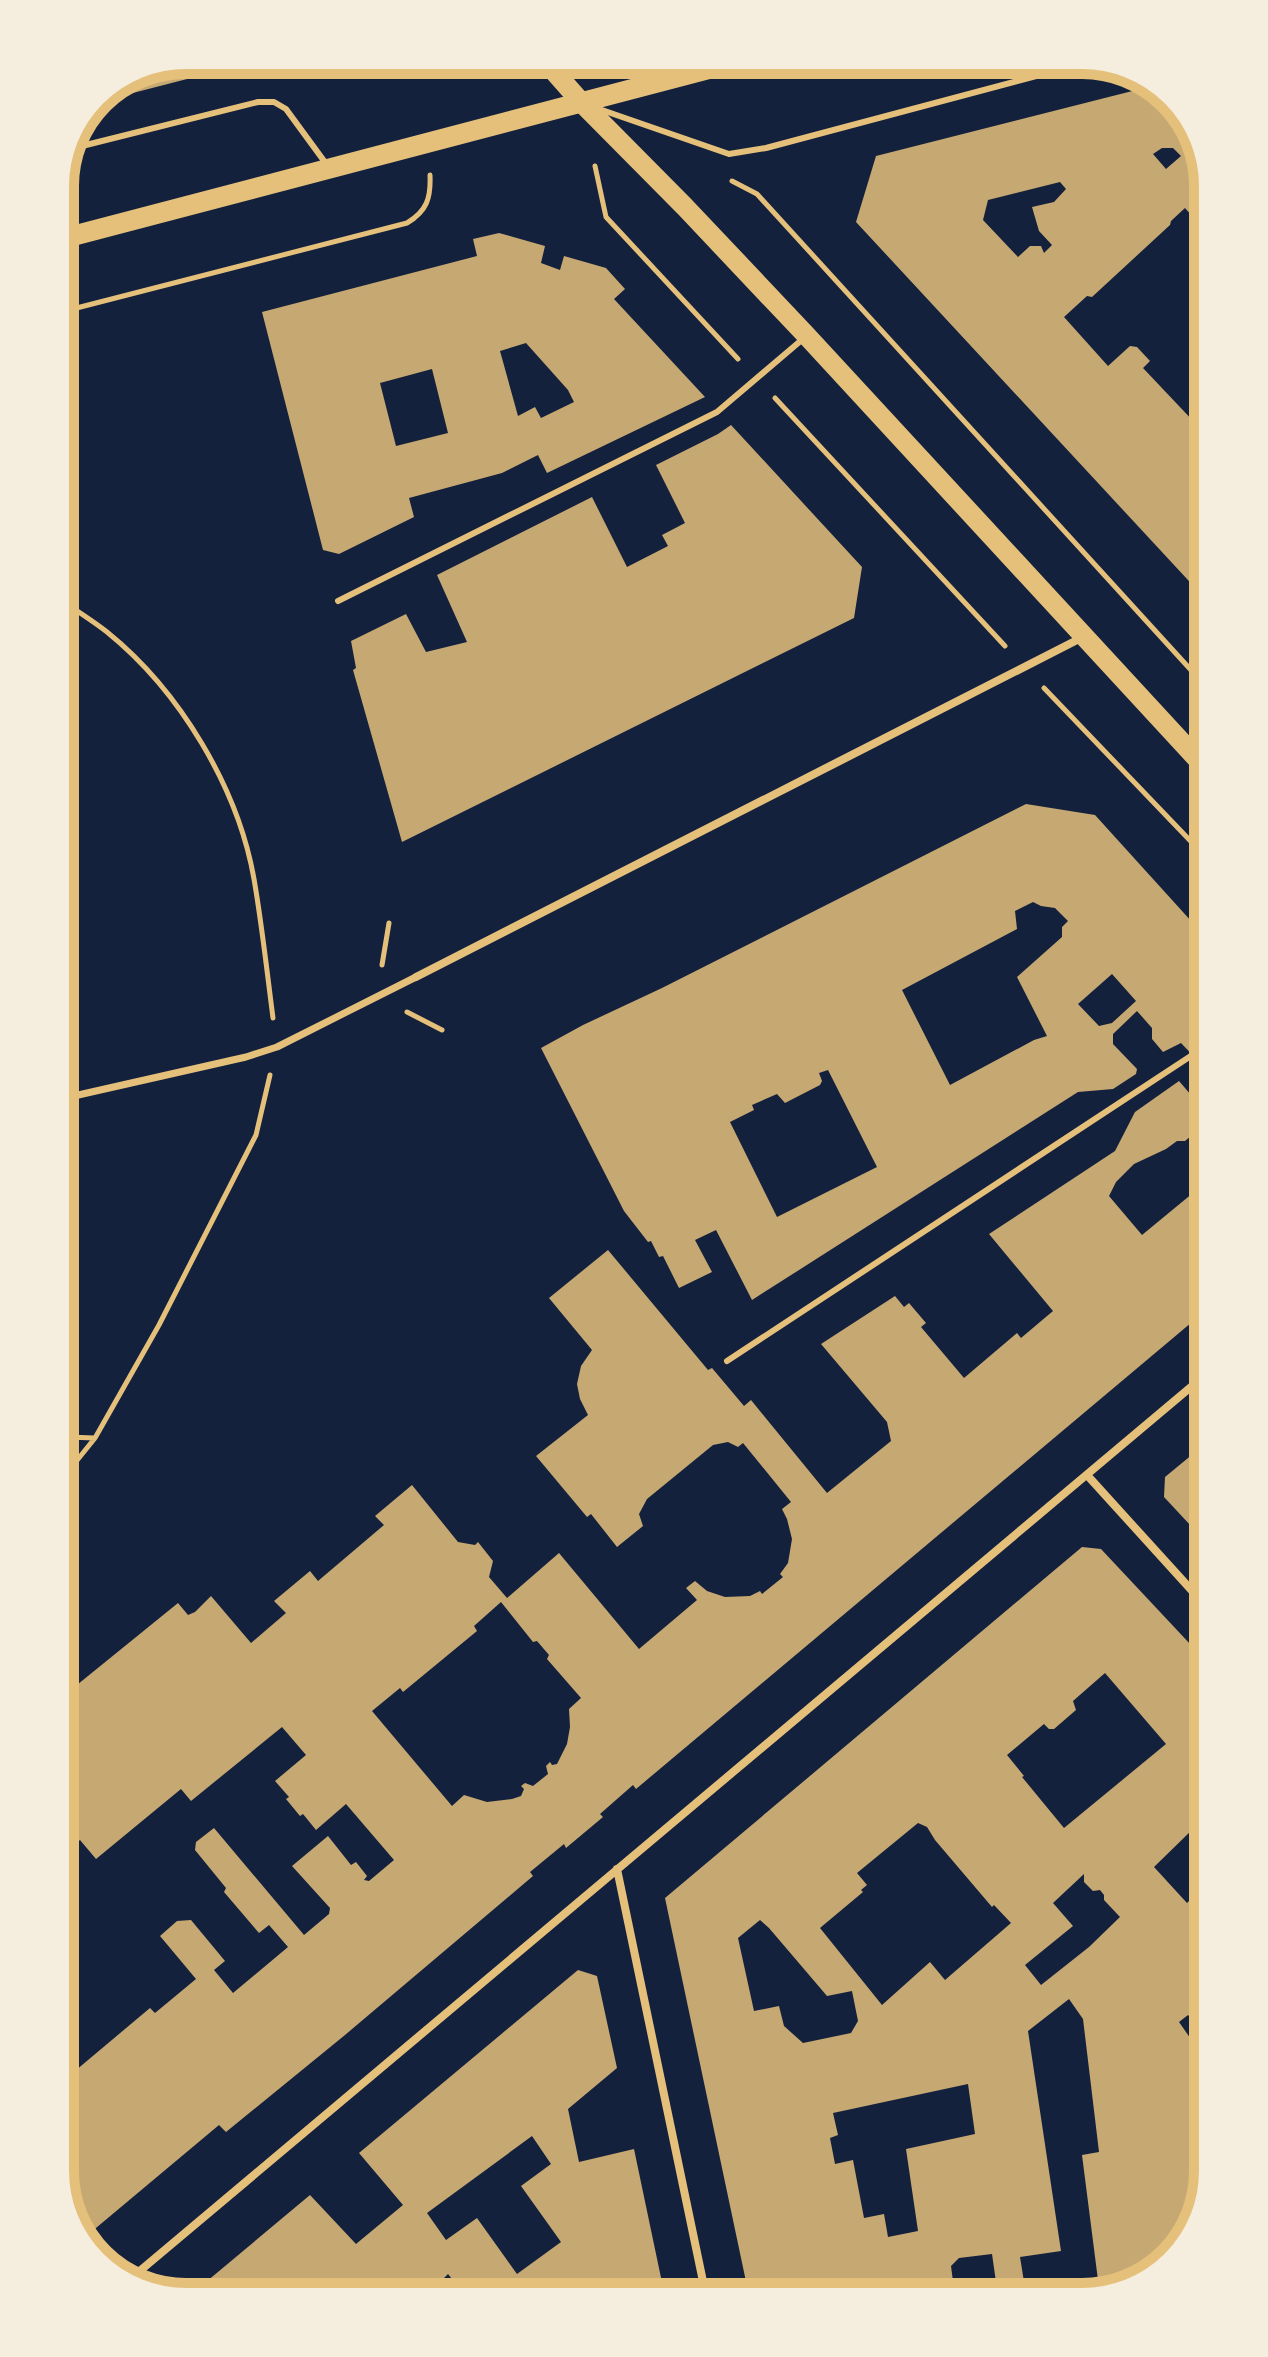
<svg xmlns="http://www.w3.org/2000/svg" width="1268" height="2357" font-family="Manrope,sans-serif">
	<style>
		.building { fill: #c6a872; fill-rule: evenodd }
		.lines { fill: none; stroke-linecap: round; stroke-linejoin: round }
		.path { stroke: #e5c07b; stroke-width: 5 }
		.service { stroke: #e5c07b; stroke-width: 6 }
		.pedestrian { stroke: #e5c07b; stroke-width: 7 }
		.minor { stroke: #e5c07b; stroke-width: 8 }
		.primary { stroke: #e5c07b; stroke-width: 20 }
		.rim { fill: none; stroke: #e5c07b; stroke-width: 10 }
	</style>
	<rect width="100%" height="100%" fill="#14213d"/>
	<!-- building -->
	<path class="building" d="M186 60 257 61 94 103 97 97Z
		M1156 85 1198 137 1199 224 1185 208 1171 221 1170 225 1092 297 1087 296 1064 317 1108 366 1130 346 1137 347 1150 361 1143 368 1196 424 1200 421V593L856 222 876 156ZM1173 148 1181 156 1166 169 1153 154 1162 148ZM1060 182 1066 189 1054 202 1032 207 1039 231 1052 245 1044 253 1041 246H1030L1018 257 983 220 988 200Z
		M499 233 545 246 541 263 560 270 564 256 606 268 625 289 614 299 705 397 547 473 538 455 502 473 409 498 414 517 339 554 323 550 262 312 477 256 473 239ZM526 343 568 390 574 402 541 418 535 407 518 416 500 351ZM432 369 448 433 396 446 380 383Z
		M731 425 862 567 854 618 402 842 353 670 356 668 351 641 406 614 426 652 467 642 437 575 592 497 627 567 668 546 662 535 685 523 656 465 718 434Z
		M1026 804 1095 815 1202 933 1203 1066 1181 1043 1163 1052 1152 1039V1028L1137 1011 1113 1034V1044L1137 1069 1136 1074 1113 1089 1078 1092 752 1300 716 1230 695 1240 712 1272 679 1288 663 1256 659 1257 651 1241 648 1242 624 1211 541 1048 583 1025 662 988ZM1033 902 1041 906 1055 908 1068 921 1062 927V937L1017 977 1047 1036 1034 1040 950 1085 902 990 1017 929 1015 911ZM1112 974 1136 1001 1112 1023 1099 1026 1078 1004ZM828 1070 877 1167 777 1217 730 1122 754 1110 752 1105 777 1094 785 1103 820 1085 822 1081 819 1073Z
		M1179 1081 1191 1095 1203 1085V1126L1185 1141H1177L1166 1149 1134 1164 1116 1182 1109 1196 1142 1235 1199 1188 1203 1192 1204 1312 636 1789 633 1785 600 1814 603 1817 566 1848 564 1844 530 1872 533 1876 345 2035 226 2132 219 2125 84 2238 70 2220 69 2076 150 2008 155 2013 196 1979 160 1936 177 1921 191 1920 225 1961 214 1970 233 1993 288 1947 269 1925 259 1933 224 1892 226 1888 195 1850 196 1842 214 1828 304 1935 329 1914 330 1908 292 1866 328 1836 351 1865 356 1862 367 1876 364 1880 369 1881 394 1860 346 1804 316 1830 303 1814 300 1816 286 1799 289 1797 275 1781 306 1755 282 1727 191 1801 181 1789 96 1859 80 1840 68 1850 67 1693 178 1603 188 1615 195 1612 211 1596 251 1643 286 1613 274 1601 310 1571 318 1581 384 1525 375 1516 412 1485 458 1542 475 1545 478 1542 493 1561 489 1577 507 1598 559 1553 639 1649 697 1600 686 1588 695 1581 707 1591 725 1597 750 1596 760 1591 762 1594 783 1577 780 1574 788 1563 792 1539 787 1519 782 1509 791 1502 743 1443 738 1447 728 1442 713 1445 647 1499 639 1514 643 1526 617 1547 591 1514 587 1517 536 1456 588 1415 580 1399 577 1384 581 1366 592 1350 549 1298 608 1250 708 1370 712 1368 744 1406 751 1400 827 1493 891 1441 887 1422 821 1344 895 1296 904 1307 909 1303 926 1323 921 1327 964 1378 1017 1333 1021 1338 1053 1311 989 1234 1115 1151 1135 1112ZM501 1602 533 1642 537 1641 549 1655 547 1659 581 1698 569 1709 570 1727 567 1744 557 1764 552 1765 550 1762 546 1766 548 1774 533 1786 525 1783 521 1786 524 1789 521 1796 512 1799 487 1802 464 1795 452 1806 372 1711 400 1688 403 1692 477 1631 474 1626Z
		M1205 1444V1541L1164 1497 1165 1477Z
		M1082 1547 1101 1549 1206 1661V1826L1203 1829 1195 1827 1154 1867 1187 1903 1198 1892 1207 1901V1946L1198 1954 1207 1964V2035L1188 2015 1179 2022 1207 2062 1208 2171 1187 2241 1131 2287 1099 2288 1082 2155 1099 2152 1083 2019 1069 1999 1028 2031 1061 2251 1020 2257 1025 2288 997 2289 992 2254 959 2258 951 2266 954 2289 873 2290 872 2281 823 2290 748 2291 665 1898ZM1105 1673 1166 1744 1064 1828 1022 1777 1024 1776 1007 1755 1044 1724 1049 1729H1054L1076 1710 1073 1701ZM918 1823 927 1827 935 1840 992 1907 994 1905 1011 1923 945 1980 930 1962 882 2005 820 1928 863 1892 861 1890 867 1885 857 1873ZM1084 1874V1882L1093 1891 1100 1890 1104 1895V1900L1120 1917 1089 1947 1041 1985 1025 1965 1073 1926 1053 1903ZM760 1920 769 1928 827 1996 852 1991 858 2021 851 2033 803 2043 784 2026 779 2006 754 2011 738 1938ZM968 2084 975 2134 906 2149 918 2231 888 2237 884 2214 864 2218 853 2160 835 2164 830 2138 838 2135 833 2113Z
		M578 1970 597 1976 617 2068 568 2109 579 2162 634 2149 664 2292 464 2294 448 2274 441 2281 451 2294 188 2297 310 2195 356 2244 403 2205 359 2153ZM532 2136 551 2164 521 2186 561 2242 517 2274 477 2218 446 2240 427 2213Z"/>
	<g class="lines">
		<!-- path -->
		<path class="path" d="M595 166 606 217 738 359
			M732 181 757 194 1201 681
			M61 312 407 223C427 211 431 198 430 175
			M775 398 1005 646
			M62 601C77 611 93 621 107 632 180 691 238 788 254 879 262 925 267 972 273 1018
			M1044 688 1202 853
			M382 965 389 923
			M407 1012 442 1030
			M66 1437 95 1438
			M66 1474 95 1438 159 1325 231 1184 256 1135 270 1075"/>
		<!-- service -->
		<path class="service" d="M599 109 729 154 766 148 1093 61
			M74 148 258 102H274L286 109 327 165
			M338 601 717 412 804 338
			M727 1361 1203 1048"/>
		<!-- pedestrian -->
		<path class="pedestrian" d="M65 1098 246 1057 277 1047 416 977"/>
		<!-- minor -->
		<path class="minor" d="M416 977 1083 637
			M1087 1475 1205 1605
			M617 1869 705 2291
			M129 2280 1204 1376"/>
		<!-- primary -->
		<path class="primary" d="M544 60 581 102 685 207 806 335 1201 763
			M61 239 743 60"/>
	</g>
	<!-- crop -->
	<path d="M0 0H1268V2357H0ZM186 74H1082A112 112 0 0 1 1194 186V2171A112 112 0 0 1 1082 2283H186A112 112 0 0 1 74 2171V186A112 112 0 0 1 186 74Z" fill="#f5edde" fill-rule="evenodd"/>
	<path class="rim" d="M186 74H1082A112 112 0 0 1 1194 186V2171A112 112 0 0 1 1082 2283H186A112 112 0 0 1 74 2171V186A112 112 0 0 1 186 74Z"/>
</svg>
